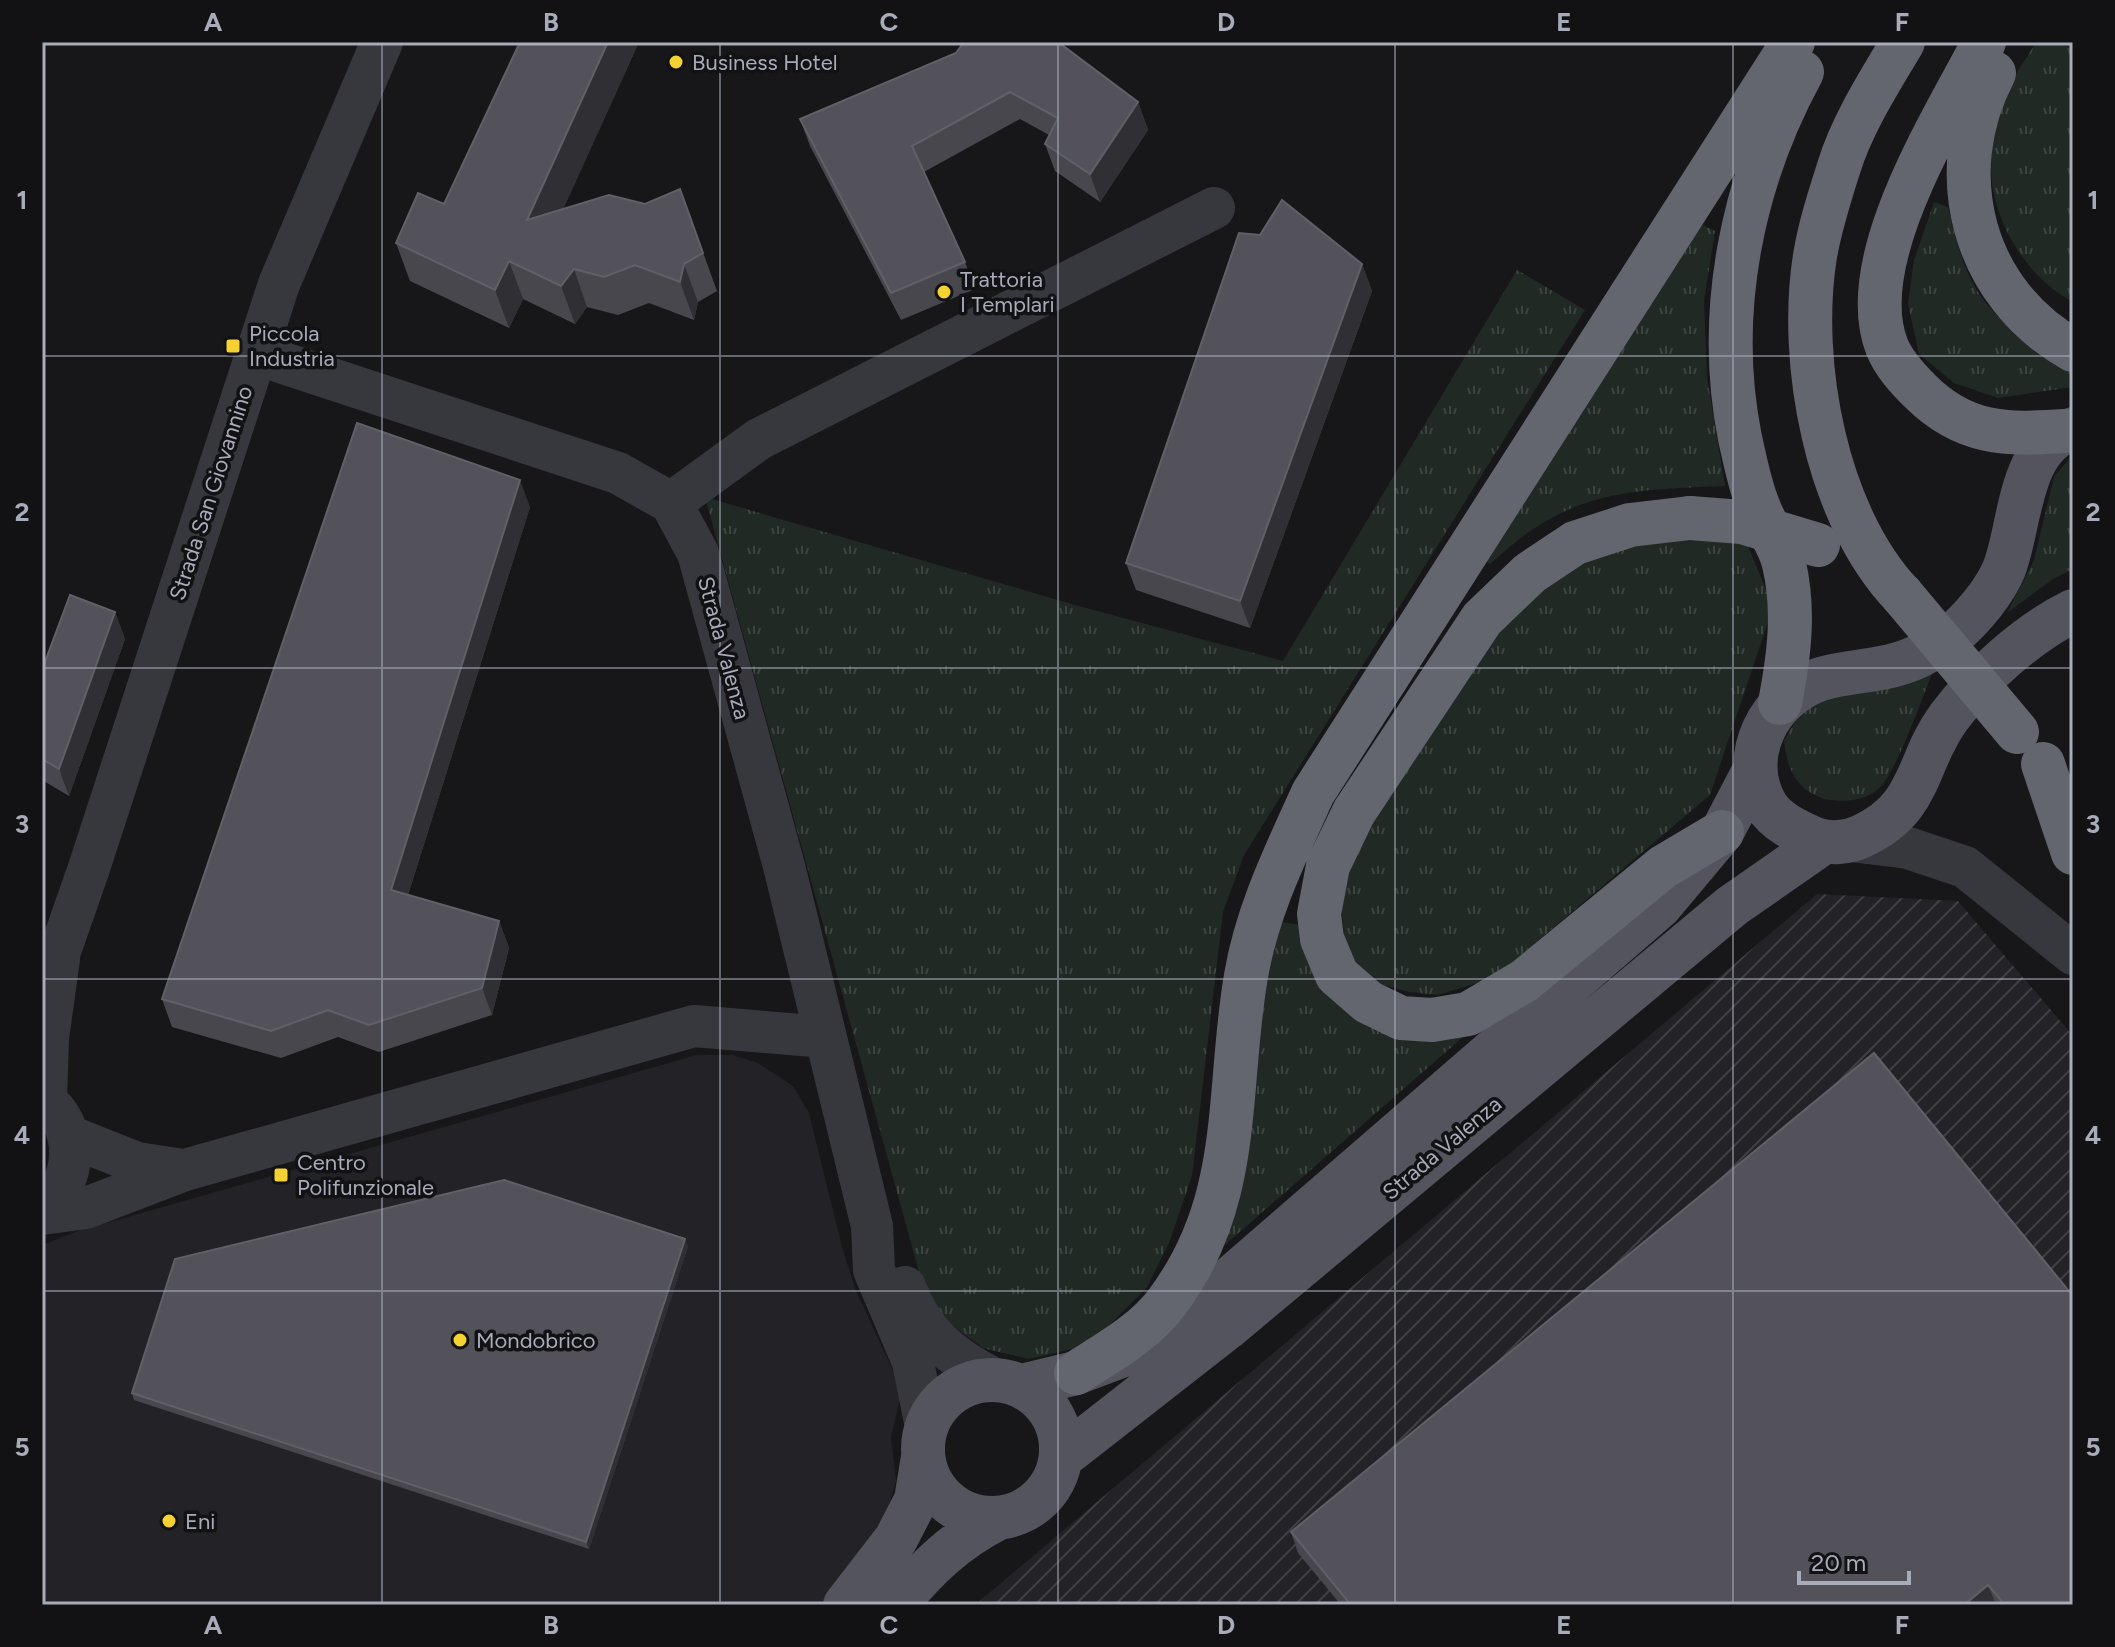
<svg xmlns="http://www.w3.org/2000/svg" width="2115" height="1647" font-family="Figtree,sans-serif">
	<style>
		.built { fill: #232226 }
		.industrial { fill: url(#industrial-furrows) }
		.grass { fill: url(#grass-tufts) }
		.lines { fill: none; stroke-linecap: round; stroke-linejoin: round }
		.minor { stroke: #37373e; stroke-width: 42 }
		.major { stroke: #53545d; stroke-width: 44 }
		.highway { stroke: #63656f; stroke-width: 44 }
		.highway-bridge { stroke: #63656f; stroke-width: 44 }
		.wall { fill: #48474e }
		.shaded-wall { fill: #303034 }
		.building { fill: #53525a; stroke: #606068; stroke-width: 2 }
		.grid { fill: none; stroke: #a8abb9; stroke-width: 2; stroke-opacity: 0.55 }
		.poi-dot { fill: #f5d232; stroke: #121214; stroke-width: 3 }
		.labels { text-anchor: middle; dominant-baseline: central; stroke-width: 7; stroke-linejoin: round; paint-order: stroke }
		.poi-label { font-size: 22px; fill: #a8abb9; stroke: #121214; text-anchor: start }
		.street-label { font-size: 22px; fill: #a8abb9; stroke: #121214 }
		.neatline { fill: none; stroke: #a8abb9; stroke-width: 3 }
		.grid-label { font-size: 26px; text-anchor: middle; font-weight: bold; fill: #a8abb9 }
	</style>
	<defs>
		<pattern id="industrial-furrows" width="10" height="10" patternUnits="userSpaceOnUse" patternTransform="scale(2)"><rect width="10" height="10" fill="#232226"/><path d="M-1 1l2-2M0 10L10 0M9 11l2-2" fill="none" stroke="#403f43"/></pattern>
		<pattern id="grass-tufts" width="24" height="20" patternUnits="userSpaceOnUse" patternTransform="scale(2)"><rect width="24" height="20" fill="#202923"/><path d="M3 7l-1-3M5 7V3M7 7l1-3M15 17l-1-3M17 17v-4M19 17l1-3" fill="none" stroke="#3e4541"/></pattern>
	</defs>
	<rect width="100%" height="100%" fill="#171719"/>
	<!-- built -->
	<path class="built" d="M697 1055H732L758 1063 793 1086 809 1113 842 1247 856 1291 902 1390 891 1437 896 1481 886 1516 848 1579 820 1605H42V1245L78 1231Z"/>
	<!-- industrial -->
	<path class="industrial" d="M1817 894 1958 901 2073 1036V1605H975Z"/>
	<!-- grass -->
	<path class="grass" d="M2036 42H2073V302C2032 280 2001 235 1993 189 1987 159 1997 119 2008 91 2014 74 2027 58 2036 42Z
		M1934 202 1948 207C1969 299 1987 320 2073 362V387L1998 398 1954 383 1919 354 1908 304 1914 260Z
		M1697 222 1715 231 1704 301 1707 378 1725 486C1623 490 1568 491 1490 564L1481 558Z
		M1517 270 1585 310 1244 855 1223 912 1192 1176 1169 1243 1147 1287 1090 1345 1028 1359 983 1348 929 1308 705 497 1075 605 1283 661Z
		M2073 454V569L2053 579 2007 613 2034 560 2054 477Z
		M1654 534 1746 541 1773 607 1710 795 1494 978 1438 995 1409 992 1380 984 1356 963 1344 939 1341 901 1345 863 1493 629 1570 563Z
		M1934 669C1923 695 1895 778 1876 791 1861 802 1834 804 1817 796 1793 785 1787 765 1784 741L1802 710 1821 697Z
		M1274 921 1301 925 1306 950 1463 1037 1218 1251Z"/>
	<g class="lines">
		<!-- minor -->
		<path class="minor" d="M256 354 618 473 671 503 698 553 784 866 872 1226 874 1270 913 1362 926 1427
			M671 503 759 439 1214 208
			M1851 841 1908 848 1965 867 2073 954
			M42 986 60 951 89 868 279 284 382 42
			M42 1098C81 1126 78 1182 42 1211
			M46 1101 48 1038 59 959
			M69 1136 137 1163 183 1170
			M42 1214 86 1208 185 1170 694 1026 825 1037
			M905 1287C922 1334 951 1357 994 1379"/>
		<!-- major -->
		<path class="major" d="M2073 429C2018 445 2021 526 2004 569 1995 591 1974 616 1956 632 1938 646 1920 658 1898 664 1873 672 1846 671 1821 679 1769 696 1738 756 1766 805 1776 822 1798 832 1815 839 1830 844 1848 843 1862 836 1923 808 1915 763 1949 717 1979 677 2028 633 2073 611
			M923 1449a69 69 0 1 1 138 0a69 69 0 1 1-138 0Z
			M1022 1386 1076 1373 1137 1350 1188 1315 1660 906 1722 832 1754 771
			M1062 1457 1227 1328 1732 906 1824 842
			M845 1605 896 1539 916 1500 923 1457
			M896 1605C927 1568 954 1541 997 1519"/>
		<!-- highway -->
		<path class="highway" d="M1984 42C1945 118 1853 260 1887 347 1894 364 1907 378 1920 391 1964 435 2006 435 2065 431
			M1994 73C1941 174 1973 294 2073 350
			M1690 518 1630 525 1575 543 1530 573 1482 619 1354 812 1328 866 1319 914 1322 939 1337 975 1368 1002 1401 1018 1432 1020 1468 1014 1524 981 1663 867 1722 832
			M1902 595C1826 515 1798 362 1815 256 1820 226 1830 195 1839 167 1852 124 1880 81 1903 42
			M1780 703C1789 656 1795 611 1784 564 1780 545 1766 527 1759 508 1750 487 1745 460 1740 438 1715 313 1742 182 1802 72
			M2043 764 2073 853
			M1076 1373C1107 1353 1144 1333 1167 1302 1244 1199 1226 1092 1246 976 1257 911 1286 853 1313 793L1793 42"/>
		<!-- highway-bridge -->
		<path class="highway-bridge" d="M1690 518 1742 522 1818 545
			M1902 595 2017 732"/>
	</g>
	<!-- wall -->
	<path class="wall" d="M520 42H639L563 209 645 204 680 189 717 291 698 302 694 320 649 303 618 315 587 307 575 324 523 299 509 328 410 281 396 243 444 204Z
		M956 53 1138 102 1148 130 1100 202 1055 171 1045 144 1049 135 1020 119 924 172 965 262 975 289 901 320 810 146 800 119Z
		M1362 264 1372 291 1250 628 1136 590 1126 563Z
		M530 507 408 895 499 921 509 948 492 1015 379 1052 338 1037 281 1058 172 1027 162 999Z
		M115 612 125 639 69 796 42 780V670Z
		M688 1246 589 1549 134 1400 132 1393Z
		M2073 1296V1605H1341L1298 1553 1291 1532Z"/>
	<!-- shaded-wall -->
	<path class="shaded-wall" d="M608 42H639L541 258 527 220Z
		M1138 102 1148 130 1100 202 1090 174Z
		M509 261 523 299 509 328 495 290Z
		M684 264 698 302 694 320 680 282Z
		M1362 264 1372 291 1250 628 1240 601Z
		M574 269 587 307 575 324 561 286Z
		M520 480 530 507 401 917 391 890Z
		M115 612 125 639 69 796 59 769Z
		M499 921 509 948 492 1015 482 988Z
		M685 1239 688 1246 589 1549 586 1542Z
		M1988 1585 1996 1605H1964Z"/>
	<!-- building -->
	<path class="building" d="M520 42H608L527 220 609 195 645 204 680 189 703 253 684 264 680 282 635 265 604 277 574 269 561 286 509 261 495 290 396 243 418 193 444 204Z
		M964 42H1058L1138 102 1090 174 1045 144 1058 118 1010 92 912 146 965 262 891 293 800 119 956 53Z
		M1282 200 1362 264 1240 601 1126 563 1239 233 1260 235Z
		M357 423 520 480 391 890 499 921 482 988 369 1025 328 1010 271 1031 162 999Z
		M70 595 115 612 59 769 42 759V670Z
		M1874 1053 2073 1296V1605H2005L1988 1585 1964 1605H1351L1291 1532Z
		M504 1180 685 1239 586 1542 132 1393 175 1259Z"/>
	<!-- grid -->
	<path class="grid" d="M382 42V1605M720 42V1605M1058 42V1605M1395 42V1605M1733 42V1605M42 356H2073M42 668H2073M42 979H2073M42 1291H2073"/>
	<!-- markers -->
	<g class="poi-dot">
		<circle cx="676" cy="62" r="8"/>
		<circle cx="944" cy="292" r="8"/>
		<rect x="225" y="338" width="16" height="16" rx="4"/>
		<rect x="273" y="1167" width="16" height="16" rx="4"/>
		<circle cx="460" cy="1340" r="8"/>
		<circle cx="169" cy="1521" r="8"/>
	</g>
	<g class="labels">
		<!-- poi labels -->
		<g class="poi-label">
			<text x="692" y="62">Business Hotel</text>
			<text x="960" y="279">Trattoria<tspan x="960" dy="25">I Templari</tspan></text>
			<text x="249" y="333">Piccola<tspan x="249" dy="25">Industria</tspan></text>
			<text x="297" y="1162">Centro<tspan x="297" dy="25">Polifunzionale</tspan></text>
			<text x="476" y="1340">Mondobrico</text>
			<text x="185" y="1521">Eni</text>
		</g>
		<!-- street labels -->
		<g class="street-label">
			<text transform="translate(211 493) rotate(-72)">Strada San Giovannino</text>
			<text transform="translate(724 648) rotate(75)">Strada Valenza</text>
			<text transform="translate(1442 1148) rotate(-40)">Strada Valenza</text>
		</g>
	</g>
	<!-- border -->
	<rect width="2115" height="1647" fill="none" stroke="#121214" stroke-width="88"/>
	<!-- scale -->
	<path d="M1799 1571v12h110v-12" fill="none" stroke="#a8abb9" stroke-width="4"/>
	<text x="1811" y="1571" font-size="24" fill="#a8abb9" stroke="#121214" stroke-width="6" paint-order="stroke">20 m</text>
	<rect x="44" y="44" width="2027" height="1559" class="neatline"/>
	<g class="grid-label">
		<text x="213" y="31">A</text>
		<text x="551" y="31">B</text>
		<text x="889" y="31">C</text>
		<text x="1226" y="31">D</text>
		<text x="1564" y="31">E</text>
		<text x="1902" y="31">F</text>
		<text x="22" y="209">1</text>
		<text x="2093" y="209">1</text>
		<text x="22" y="521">2</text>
		<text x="2093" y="521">2</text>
		<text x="22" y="833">3</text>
		<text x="2093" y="833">3</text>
		<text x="22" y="1144">4</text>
		<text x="2093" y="1144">4</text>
		<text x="22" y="1456">5</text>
		<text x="2093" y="1456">5</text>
		<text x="213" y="1634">A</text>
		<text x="551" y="1634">B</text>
		<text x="889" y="1634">C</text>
		<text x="1226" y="1634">D</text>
		<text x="1564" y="1634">E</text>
		<text x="1902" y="1634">F</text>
	</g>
</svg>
